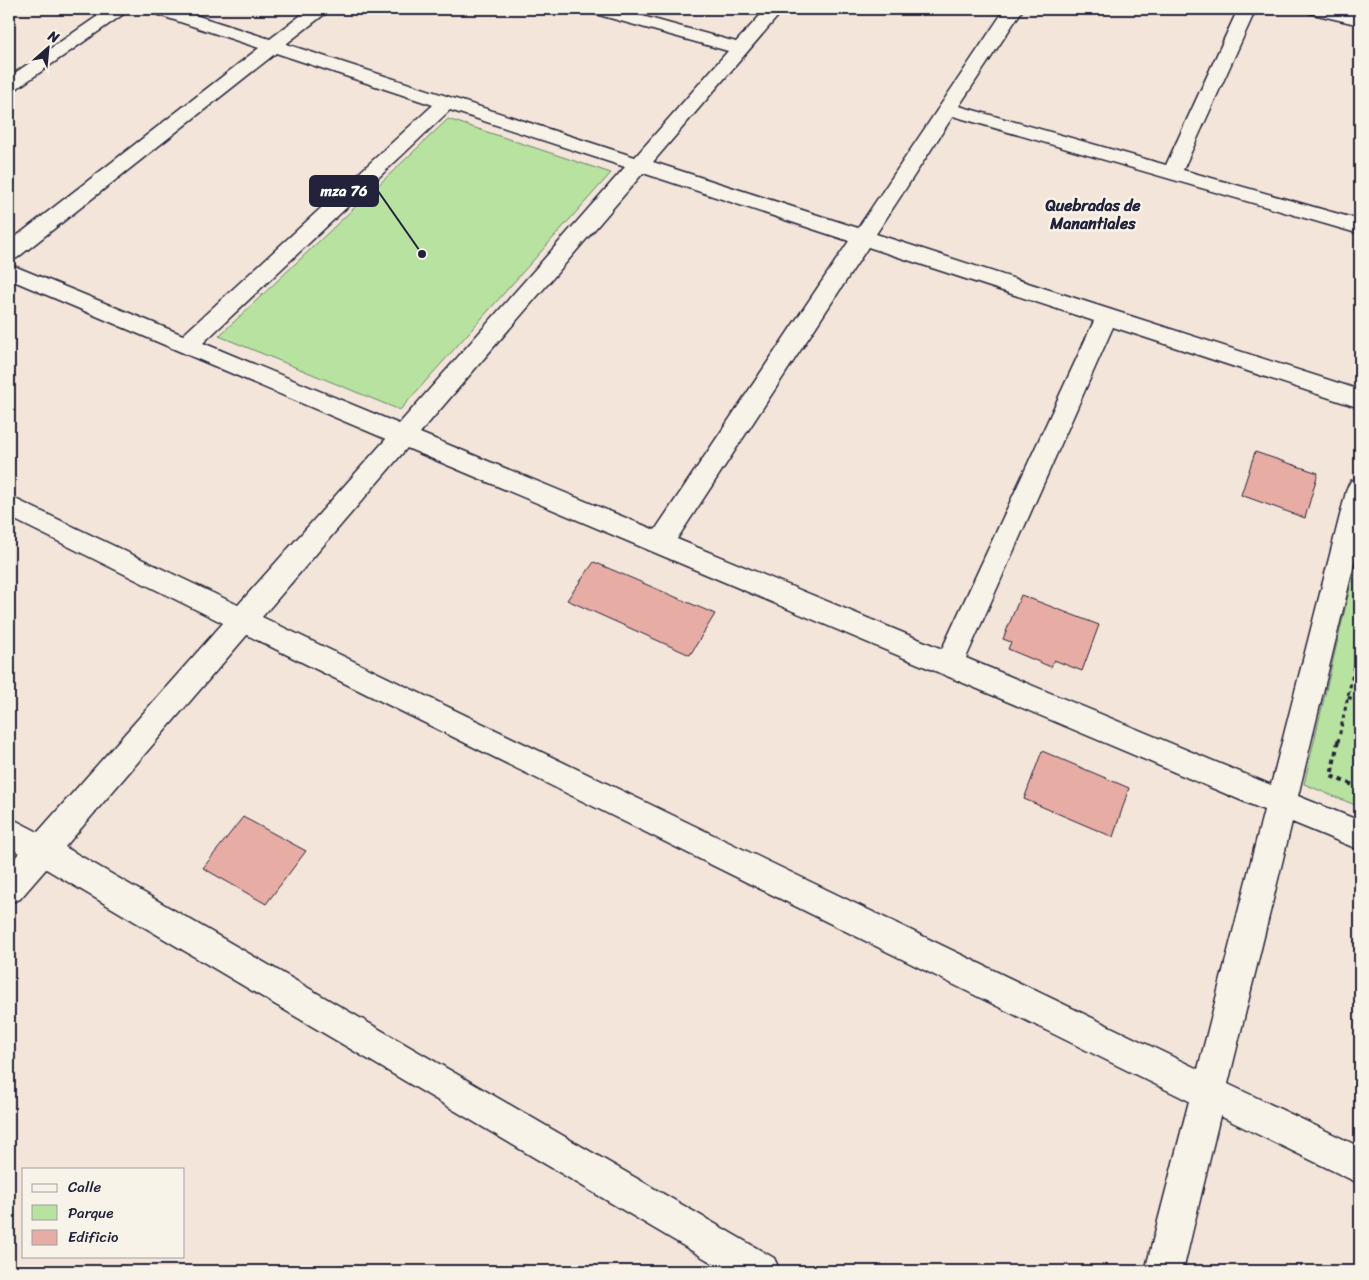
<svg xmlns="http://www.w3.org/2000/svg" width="1369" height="1280" font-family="Sriracha,sans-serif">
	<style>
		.green { fill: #b7e29f; stroke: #6c826d }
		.building { fill: #e7ada4; stroke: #22223b }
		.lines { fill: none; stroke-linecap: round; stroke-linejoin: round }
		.minor-casing { stroke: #22223b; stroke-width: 3 }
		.path-far1 { stroke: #22223b; stroke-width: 3; stroke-dasharray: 4 4; stroke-linecap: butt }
		.path { stroke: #22223b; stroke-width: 4; stroke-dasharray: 4.5 4.5; stroke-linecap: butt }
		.minor { fill: #f7f3e8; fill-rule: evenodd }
		.labels { text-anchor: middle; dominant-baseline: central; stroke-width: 5; stroke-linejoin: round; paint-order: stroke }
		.far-district-label { font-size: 16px; font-weight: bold; fill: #22223b; stroke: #f7f3e8 }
		.leader { fill: none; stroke: #22223b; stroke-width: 2 }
		.callout-dot { fill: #22223b; stroke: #f7f3e8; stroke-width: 2 }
		.callout { fill: #22223b; stroke: #22223b; stroke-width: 2 }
		.callout-label { font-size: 15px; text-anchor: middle; font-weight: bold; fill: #fff }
	</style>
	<rect width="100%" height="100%" fill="#f4e5da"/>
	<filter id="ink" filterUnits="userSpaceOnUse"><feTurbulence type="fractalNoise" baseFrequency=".02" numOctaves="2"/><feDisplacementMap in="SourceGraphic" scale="10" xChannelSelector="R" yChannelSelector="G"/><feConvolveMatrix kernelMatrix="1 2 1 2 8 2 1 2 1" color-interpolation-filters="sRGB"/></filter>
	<g filter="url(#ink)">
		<!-- green -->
		<path class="green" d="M448 119 611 173 400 410 219 336Z
			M1360 545V807L1304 784Z"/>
		<!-- building -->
		<path class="building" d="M1255 452 1318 473 1305 518 1241 495Z
			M594 562 715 614 690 655 567 600Z
			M1021 595 1099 625 1082 671 1054 660 1051 667 1008 649 1011 642 1003 639Z
			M1042 751 1129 788 1113 837 1024 799Z
			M243 817 306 851 266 904 203 868Z"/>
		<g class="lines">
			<!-- minor casing -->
			<g class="minor-casing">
				<path id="minor" d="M108 9H128L125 13 16 89 9 91V77Z
					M150 9H176L270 39 309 9H329L326 13 286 44 635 157 728 51 592 13 589 9H617L736 42 766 9H784L653 162 858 228 1005 9H1023L959 106 1166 165 1238 9H1256L1183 170 1360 220V234L953 116 876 234 1360 390V408L1113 327 966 658 1271 785 1347 488 1351 481 1360 478V539L1298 796 1360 821V850L1292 822 1228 1084 1360 1147V1184L1220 1116 1183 1271H1145L1189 1101 247 635 65 847 774 1258 780 1271H726L46 869 20 899 9 903V865L19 853 9 847V817L38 832 223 623 9 517V496L238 605 386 439 9 279V264L183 335 433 105 276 53 17 258 9 260V242L259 48 153 13ZM450 110 625 167 399 424 203 343ZM643 173 849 241 655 530 420 433ZM868 247 1094 321 942 649 677 539ZM407 448 1264 810 1198 1069 262 617Z
					M1306 9H1336L1360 15V25L1309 13Z"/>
			</g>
			<!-- path-far1 -->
			<path class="path-far1" d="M1348 697 1360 702
				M1338 742 1360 641"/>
			<!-- path -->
			<path class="path" d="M1338 741 1331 776 1360 788"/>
			<!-- minor -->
			<use href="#minor" class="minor"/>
		</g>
	</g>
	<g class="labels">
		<!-- far-district labels -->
		<g class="far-district-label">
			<text x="1093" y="205">Quebradas de<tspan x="1093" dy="18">Manantiales</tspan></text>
		</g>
	</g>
	<!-- callouts -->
	<path class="leader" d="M422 254L378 191"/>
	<circle class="callout-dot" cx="422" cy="254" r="5"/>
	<rect class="callout" x="310" y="176" width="68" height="30" rx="5"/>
	<g class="callout-label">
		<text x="344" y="196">mza 76</text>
	</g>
	<!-- margin -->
	<rect width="1369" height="1280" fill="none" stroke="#f7f3e8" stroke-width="30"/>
	<rect x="15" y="15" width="1339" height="1250" fill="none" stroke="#22223b" stroke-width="2" filter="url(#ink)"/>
	<!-- legend -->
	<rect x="22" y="1168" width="162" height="90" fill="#f7f3e8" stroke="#a29fa3"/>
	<rect x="32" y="1184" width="25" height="8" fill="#f7f3e8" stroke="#a29fa3"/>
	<text x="68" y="1192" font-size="15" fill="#22223b">Calle</text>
	<rect x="32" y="1205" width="25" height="15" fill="#b7e29f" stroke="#a29fa3"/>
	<text x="68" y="1218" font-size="15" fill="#22223b">Parque</text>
	<rect x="32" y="1230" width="25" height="15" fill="#e7ada4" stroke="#a29fa3"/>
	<text x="68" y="1242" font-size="15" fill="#22223b">Edificio</text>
	<!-- north arrow -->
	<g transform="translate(48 48) rotate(27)" stroke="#f7f3e8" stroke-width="4" paint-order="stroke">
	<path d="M0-4L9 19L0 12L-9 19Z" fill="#22223b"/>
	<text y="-8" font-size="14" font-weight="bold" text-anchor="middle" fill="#22223b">N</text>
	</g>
</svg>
